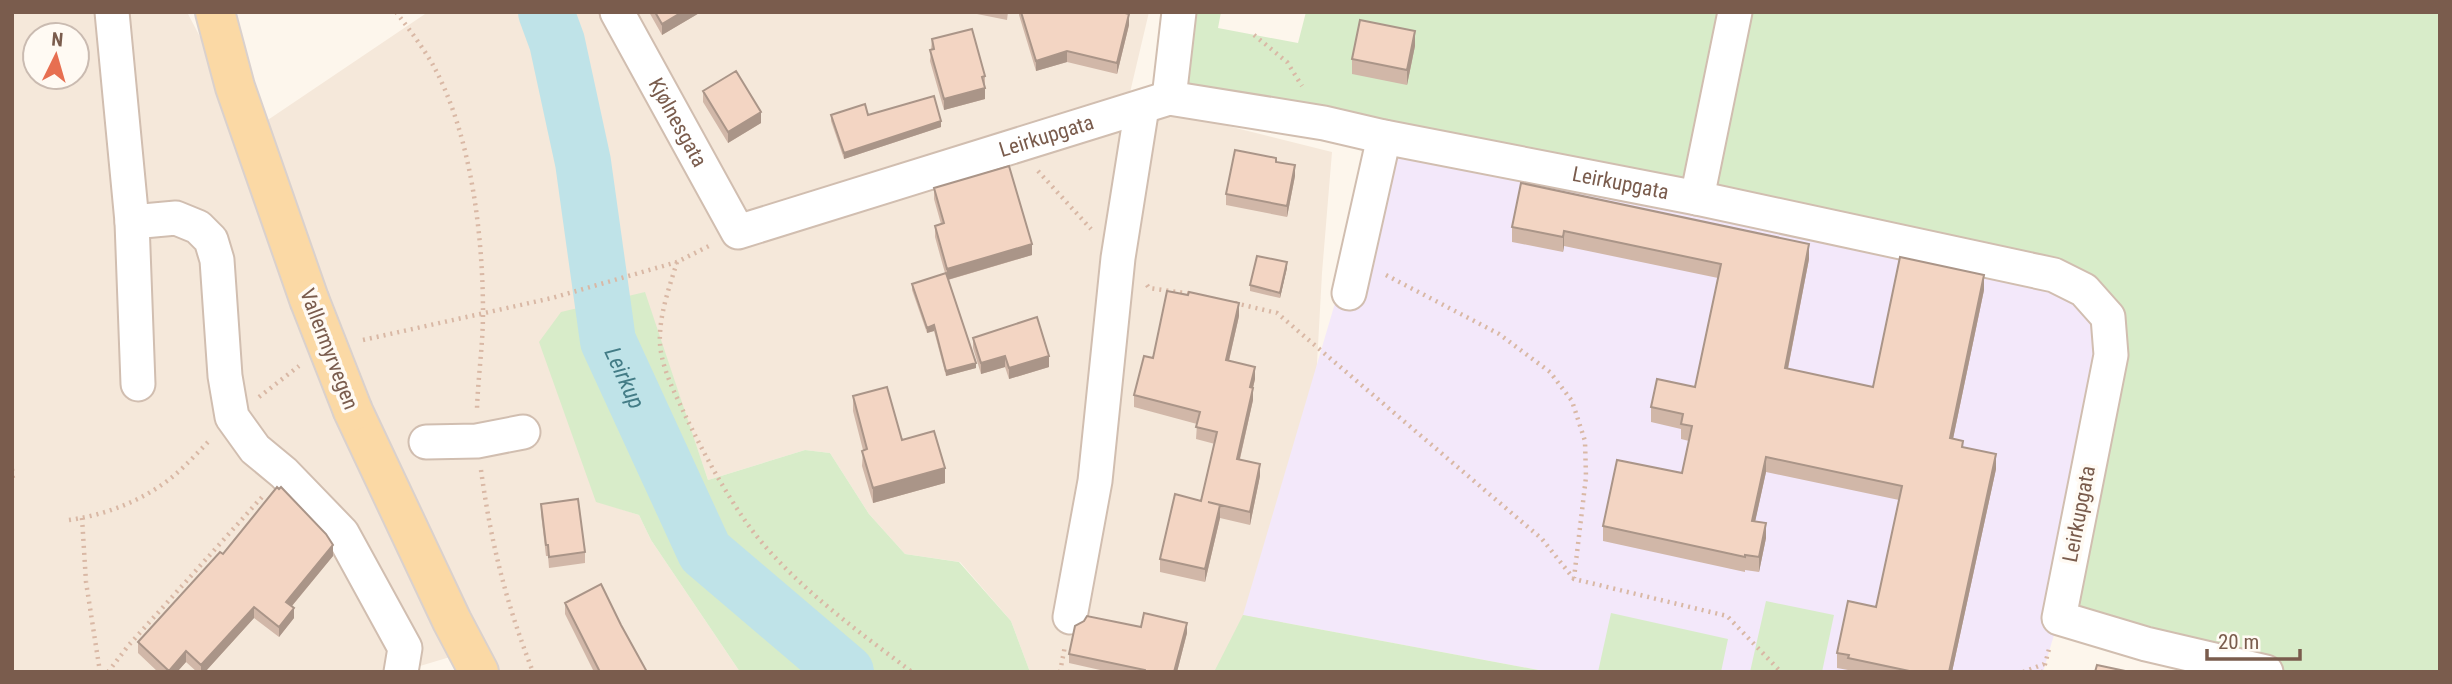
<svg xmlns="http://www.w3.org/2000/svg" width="2452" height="684" font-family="'Roboto Condensed',sans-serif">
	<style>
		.residential { fill: #f5e8da; fill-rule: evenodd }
		.education { fill: #f3e8fa }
		.green { fill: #d8ecc9 }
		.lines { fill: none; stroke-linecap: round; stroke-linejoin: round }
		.river { stroke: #bfe3e8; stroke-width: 56 }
		.minor-casing { stroke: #d1beb0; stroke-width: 37 }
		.major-casing { stroke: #dad1cd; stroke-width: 42 }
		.path { stroke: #d9b8a5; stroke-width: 4.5; stroke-dasharray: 2 5; stroke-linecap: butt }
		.minor { stroke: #fff; stroke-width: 33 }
		.major { stroke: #fbd9a5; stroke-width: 38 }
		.major-bridge-casing { stroke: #dad1cd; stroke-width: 42; stroke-linecap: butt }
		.major-bridge { stroke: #fbd9a5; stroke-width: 38 }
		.wall { fill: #d1b7a8 }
		.shaded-wall { fill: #aa9588 }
		.building { fill: #f3d5c3; stroke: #aa9588; stroke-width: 2 }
		.labels { text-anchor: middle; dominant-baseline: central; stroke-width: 7; stroke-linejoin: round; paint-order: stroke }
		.street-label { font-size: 21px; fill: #7a5c4d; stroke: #fffaf3 }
		.water-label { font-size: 23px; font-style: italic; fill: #437c86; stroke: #fffaf3 }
	</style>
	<rect width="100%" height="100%" fill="#fdf6ec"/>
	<!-- residential -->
	<path class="residential" d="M12 12H187L250 132 428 12H1149L1128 101 1332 152 1322 273 1308 527 1270 672H1030L1011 621 960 562 905 554 869 514 830 453 805 450 708 480 644 292 596 501 639 515 651 540 740 672H469L450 657 400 672H12ZM35 35H77V77H35Z"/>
	<!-- education -->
	<path class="education" d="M1384 137 2084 290 2111 355 2059 618 2043 672H1549L1243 615Z"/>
	<!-- green -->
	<path class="green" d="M1179 12H1221L1218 28 1298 43 1306 12H2440V672H2266L2059 618 2111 355 2084 290 1169 98Z
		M645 292 708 480 805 450 830 453 869 514 905 554 959 562 1011 621 1030 672H740L651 540 639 515 596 502 539 342 561 312Z
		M1766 601 1834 615 1822 672H1750Z
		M1611 613 1728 639 1721 672H1598Z
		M1243 615 1549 672H1214Z"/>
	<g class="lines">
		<!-- river -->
		<path class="river" id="s1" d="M546 12 557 42 583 162 608 341 705 552 846 672"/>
		<!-- minor casing -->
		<g class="minor-casing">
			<g id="minor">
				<path d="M112 12 132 222 138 384"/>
				<path id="s2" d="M617 12 738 232 1169 98 1324 123 1384 137 1697 198 2054 275 2084 290 2108 317 2111 355 2059 618 2146 644 2266 672"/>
				<path d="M1169 98 1179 12"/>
				<path d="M1697 198 1735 12"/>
				<path d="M132 222 176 218 198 227 211 240 217 260 225 376 232 417 255 449 284 473 342 533 405 648 401 672"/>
				<path d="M1349 293 1384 137"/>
				<path d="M426 442 477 441 523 432"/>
				<path d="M1070 617 1095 481 1118 258 1142 107"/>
			</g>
		</g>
		<!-- major casing -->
		<g class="major-casing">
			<path id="major" d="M215 12 235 87 309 299
				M353 411 452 621 479 672"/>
		</g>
		<!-- path -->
		<path class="path" d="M396 12C409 29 422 46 433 65 471 134 483 235 483 313 483 345 478 377 477 409
			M1254 35 1287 62 1302 86
			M1038 171 1091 229
			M677 262C670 285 661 310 660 334 658 362 674 391 685 415 703 452 723 489 746 522 788 581 855 629 912 672
			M1386 275 1499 334 1550 372 1572 401 1585 441 1586 477 1574 578
			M1147 285 1149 288 1192 294
			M1235 303 1277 313 1542 539 1574 579 1727 616 1781 672
			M363 340 552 298 677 262 711 245
			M259 397 299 366
			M12 469 13 479
			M481 470C491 543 506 603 533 672
			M82 518 86 582 100 672
			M69 520C105 515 142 501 171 478 185 467 198 452 211 439
			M108 672 128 646 262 497
			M1060 672 1065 646
			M2023 672 2044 664
			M2043 672 2049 649"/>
		<!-- minor -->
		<use href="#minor" class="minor"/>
		<!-- major -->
		<use href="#major" class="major"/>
		<!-- major-bridge casing -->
		<g class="major-bridge-casing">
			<path id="major-bridge" d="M309 299 353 411"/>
		</g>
		<!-- major-bridge -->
		<use href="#major-bridge" class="major-bridge"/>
	</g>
	<!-- wall -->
	<path class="wall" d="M649 12H701L662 35Z
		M977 12H1008L1007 20 977 14Z
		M1019 12H1127L1129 25 1117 74 1067 62 1036 71 1019 15Z
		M932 39 985 76V99L944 110 930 61Z
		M1415 46 1407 85 1352 74V59Z
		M703 91 761 123 728 143 703 102Z
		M831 115H868L941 127 844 159 831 121Z
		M1276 162 1295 176 1287 217 1226 205V194Z
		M1521 183 1809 259 1788 369 1873 387 1984 290 1953 439 1963 447 1996 469 1952 672H1848V670L1837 668V653L1876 607 1899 500 1766 472 1755 521 1766 538 1759 572 1745 570V572L1603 541V526L1682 473 1689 441 1681 439V429L1651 422V407L1695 387 1718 278 1564 246 1563 252 1512 242V227Z
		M934 188 1032 255 948 280 976 368 946 376 934 331 927 333 912 290V284L945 273 935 237V226L941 224 934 199Z
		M1287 268 1280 298 1250 291V285Z
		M1239 316 1229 361 1255 379 1253 388V400L1240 459 1260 476 1250 525 1220 518 1205 582 1160 572V559L1201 501 1215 444 1196 439 1197 424 1134 407V395L1153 358Z
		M973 338 1049 367 1009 379 1005 367 981 374 973 348Z
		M853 396 902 440 945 483 873 503 862 466 863 450 853 411Z
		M541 504 585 552V563L549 568 548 556H546L541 514Z
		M223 554 333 556 292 606 294 618 279 637 254 618 205 672H197L186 662 177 672H158L138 653V642Z
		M565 603 621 625 647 672H594L565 614Z
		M1141 627 1187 633 1177 672H1109L1069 663V654Z"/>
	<!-- shaded-wall -->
	<path class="shaded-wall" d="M682 12H701L662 35V24Z
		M1129 14V25L1117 74V63Z
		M1415 31V46L1407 85V70Z
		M1067 51V62L1036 71V61Z
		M985 88V99L944 110V99Z
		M761 112V123L728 143V132Z
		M941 121V127L844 159V153Z
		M1295 165V176L1287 217V206Z
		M1564 231V246L1563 252V237Z
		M1032 244V255L947 280V269Z
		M1809 244V259L1785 383V368Z
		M1287 262V268L1280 298V293Z
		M1984 275V290L1950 453V438Z
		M1239 303V316L1226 373V360Z
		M934 325V331L927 333V328Z
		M1005 356V367L981 374V363Z
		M1049 356V367L1009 379V368Z
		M976 363V368L946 376V371Z
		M1255 367V379L1250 400V387Z
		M1253 388V400L1237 471V459Z
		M1996 454V469L1952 672H1949Z
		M1766 457V472L1752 536V521Z
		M1260 464V476L1250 525V512Z
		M945 468V483L873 503V488Z
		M1220 505V518L1205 582V569Z
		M1766 523V538L1759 572V557Z
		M333 545V556L286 613V602Z
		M254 607V618L205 672H201V665Z
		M294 608V618L279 637V627Z
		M1187 623V633L1177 672H1174Z
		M186 651V662L177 672H169Z"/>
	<!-- building -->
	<path class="building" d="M655 12H682L662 24Z
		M1021 12H1126L1125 13 1129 14 1117 63 1067 51 1036 61Z
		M1360 20 1415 31 1407 70 1352 59Z
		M972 29 985 76 982 77 985 88 944 99 930 50 934 49 932 39Z
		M736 71 761 112 728 132 703 91Z
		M934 96 941 121 844 153 831 115 865 104 868 115Z
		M1235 150 1276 158V162L1295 165 1287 206 1226 194Z
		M1009 166 1032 244 947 269 935 226 944 223 934 188Z
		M1521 183 1809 244 1785 368 1873 387 1900 257 1984 275 1950 438 1963 441 1962 447 1996 454 1949 672H1914L1848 658 1849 655 1837 653 1848 601 1876 607 1902 486 1766 457 1752 521 1766 523 1759 557 1745 555V557L1603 526 1617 460 1682 473 1692 426 1681 424 1683 414 1651 407 1657 379 1695 387 1721 264 1564 231 1563 237 1512 227Z
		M1257 256 1287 262 1280 293 1250 285Z
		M946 273 976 363 946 371 934 325 927 328 912 284Z
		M1167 291 1188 295 1189 292 1239 303 1226 360 1255 367 1250 387 1253 388 1237 459 1260 464 1250 512 1208 502 1220 505 1205 569 1160 559 1175 494 1201 501 1217 432 1196 427 1200 412 1134 395 1144 356 1153 358Z
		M1037 317 1049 356 1009 368 1005 356 981 363 973 338Z
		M887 387 902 440 934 431 945 468 873 488 862 451 867 449 853 396Z
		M277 487 279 489 281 487 326 534 333 545 286 602 294 608 279 627 254 607 201 665 186 651 169 671 138 642 220 552 223 554Z
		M578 499 585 552 549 557 548 545H546L541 504Z
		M601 584 621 625 647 672H600L565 603Z
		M1144 613 1187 623 1174 672H1145V670L1069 654 1075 626 1084 621 1087 616 1141 627Z
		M2097 665 2130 672H2095Z"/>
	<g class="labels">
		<!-- street labels -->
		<g class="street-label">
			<text stroke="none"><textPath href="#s2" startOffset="126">Kjølnesgata</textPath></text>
			<text stroke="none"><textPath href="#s2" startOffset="574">Leirkupgata</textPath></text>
			<text stroke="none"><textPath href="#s2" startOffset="1162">Leirkupgata</textPath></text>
			<text transform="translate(329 349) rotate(69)">Vallermyrvegen</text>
			<text transform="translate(2079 514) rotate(-79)">Leirkupgata</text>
		</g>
		<!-- water labels -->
		<g class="water-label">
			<text stroke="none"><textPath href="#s1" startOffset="376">Leirkup</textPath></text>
		</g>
	</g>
	<!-- border -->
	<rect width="2452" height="684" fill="none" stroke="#7a5c4d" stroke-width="28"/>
	<!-- north arrow -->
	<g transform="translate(56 56) rotate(5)"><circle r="33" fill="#fffaf3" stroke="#cabbb1" stroke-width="2"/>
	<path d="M0-5L12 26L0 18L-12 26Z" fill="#e76f51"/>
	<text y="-10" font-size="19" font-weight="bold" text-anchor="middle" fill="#7a5c4d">N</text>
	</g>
	<!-- scale -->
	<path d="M2207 649v10h93v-10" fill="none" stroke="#7a5c4d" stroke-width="3.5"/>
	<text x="2218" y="649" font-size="21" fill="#7a5c4d" stroke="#fffaf3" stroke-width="5" paint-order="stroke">20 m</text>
</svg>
